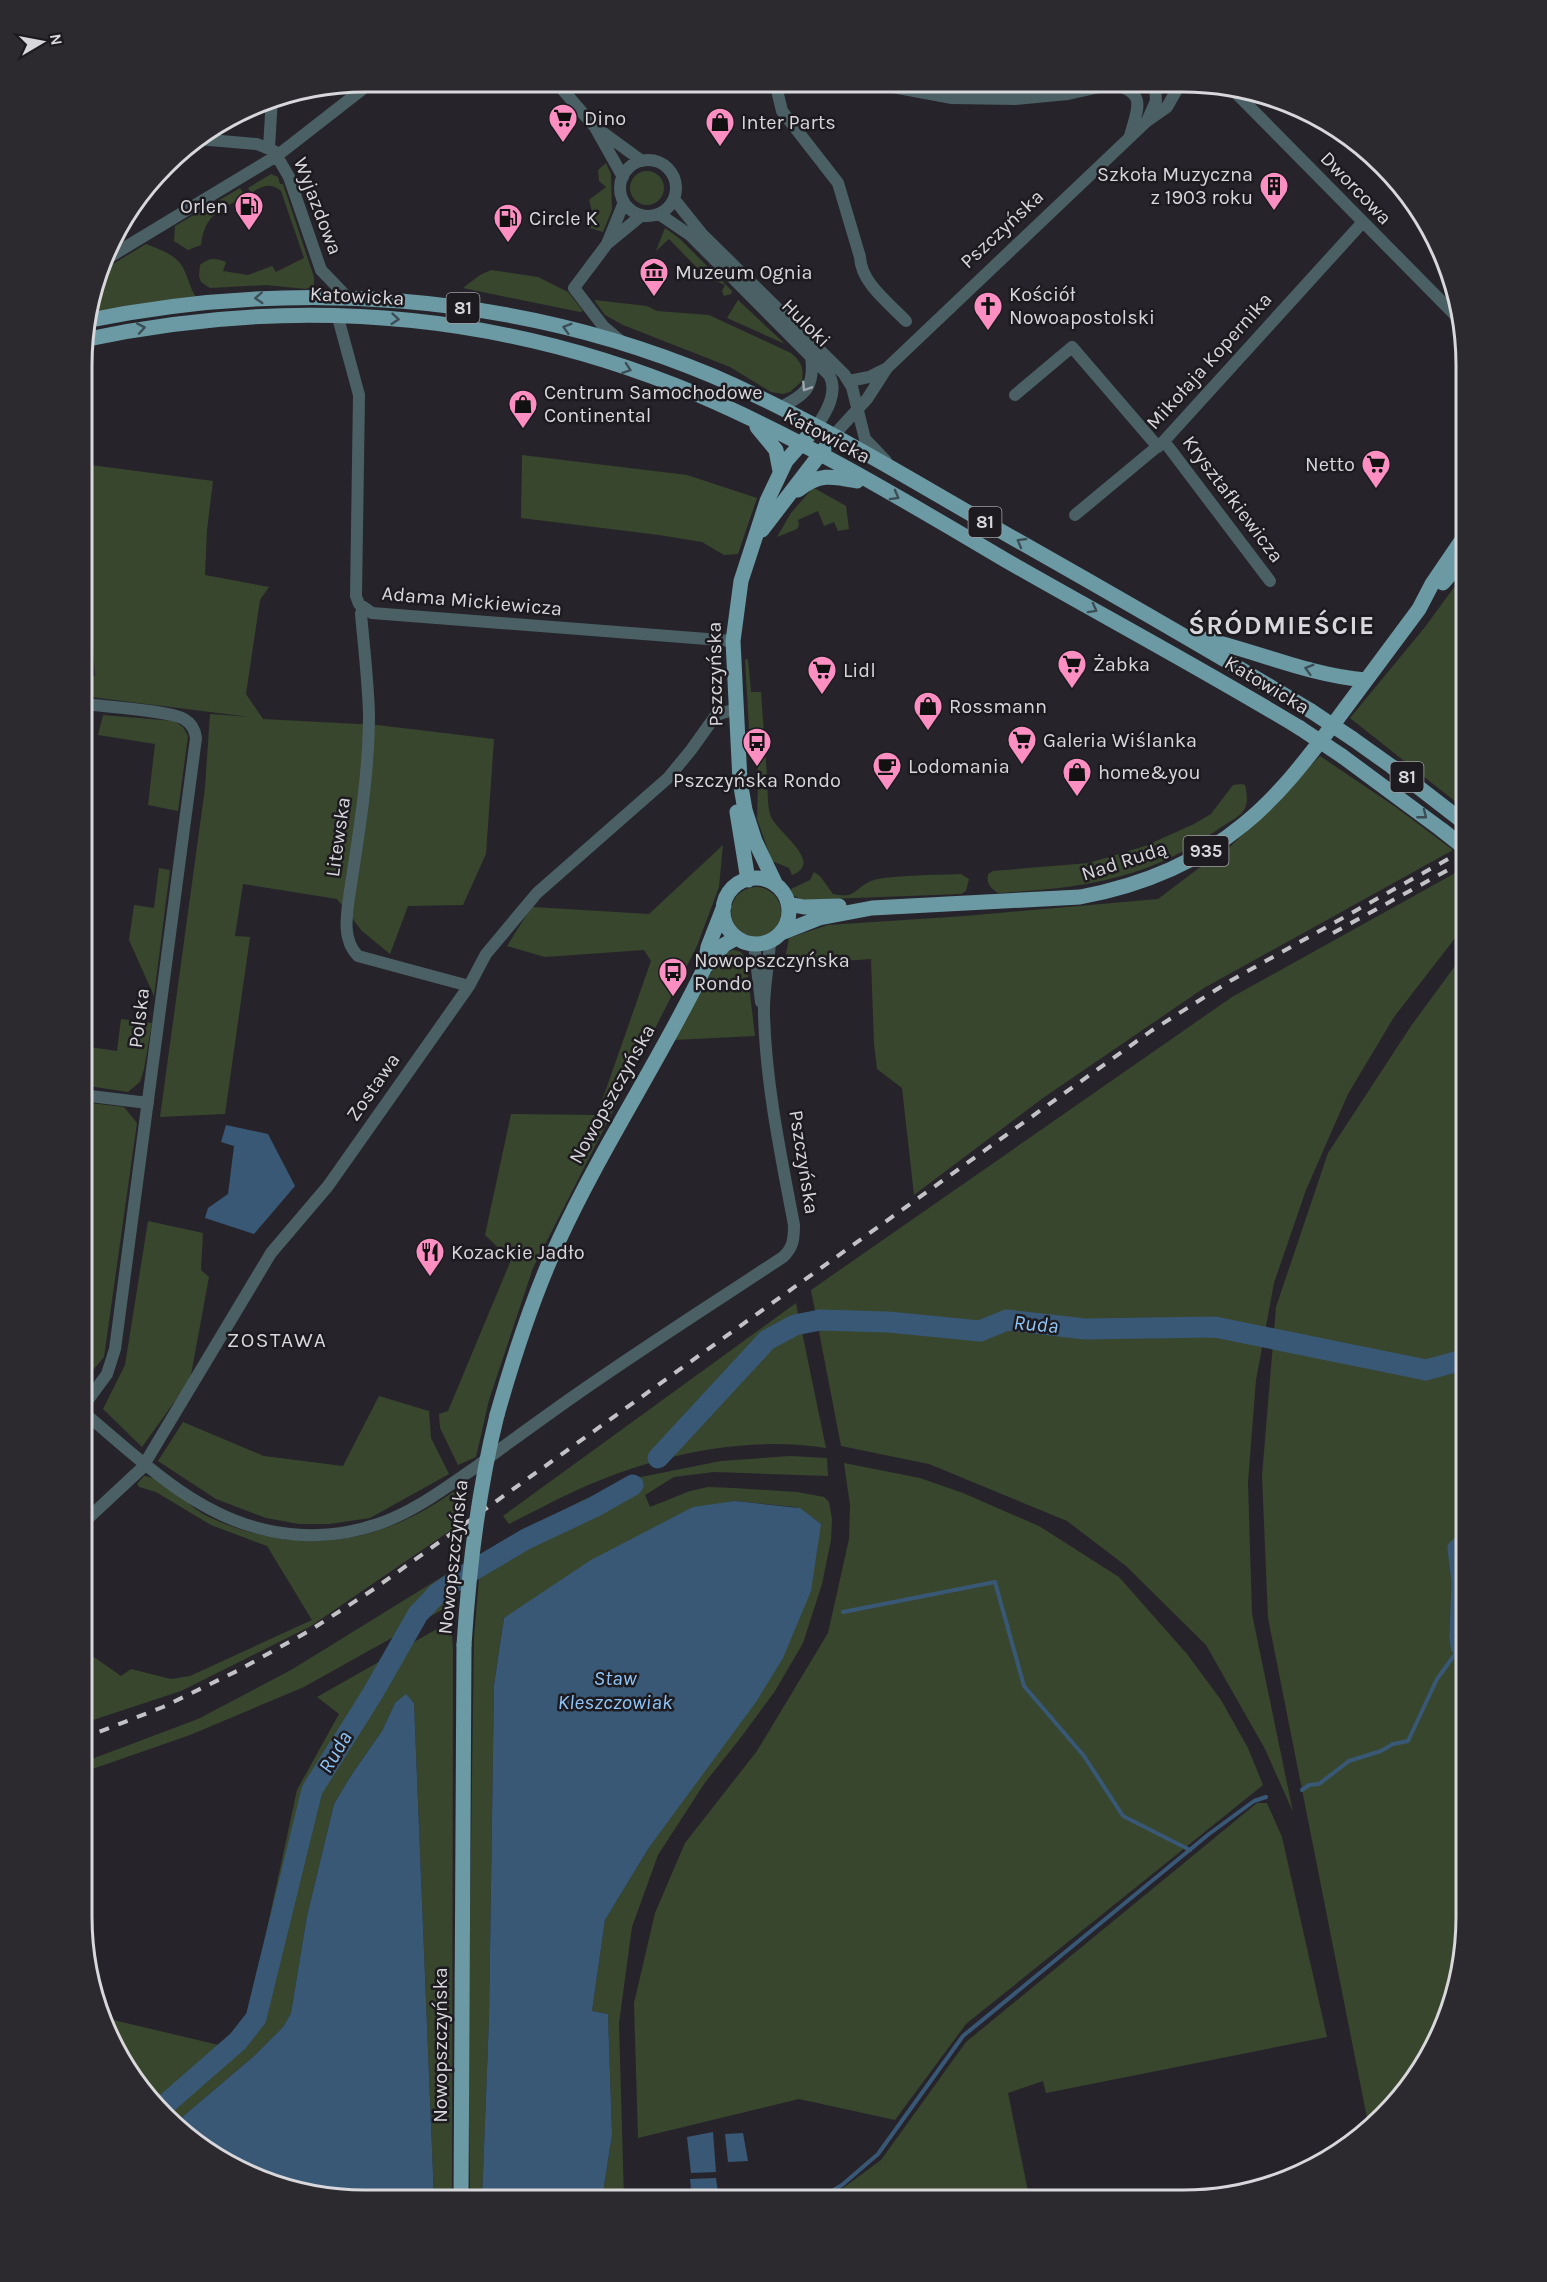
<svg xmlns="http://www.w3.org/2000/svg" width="1547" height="2282" font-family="Karla,sans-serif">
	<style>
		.green { fill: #38462e }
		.water { fill: #385876 }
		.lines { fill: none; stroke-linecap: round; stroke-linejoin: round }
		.stream { stroke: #385876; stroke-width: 4 }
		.river { stroke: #385876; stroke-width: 21 }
		.minor { stroke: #4a6065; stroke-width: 12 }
		.major { stroke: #6b9aa5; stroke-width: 15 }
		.rail { stroke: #c3c2c6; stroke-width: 4; stroke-dasharray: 10 10; stroke-linecap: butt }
		.major-bridge { stroke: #6b9aa5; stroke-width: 15 }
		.oneway { stroke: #3c4e55 }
		.oneway2 { stroke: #9fa7ac }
		.labels { text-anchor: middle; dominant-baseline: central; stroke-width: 5; stroke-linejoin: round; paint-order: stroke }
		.shield { fill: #1d1b20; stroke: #a09fa3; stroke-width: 1.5 }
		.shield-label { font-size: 18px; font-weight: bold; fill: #d8d7db }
		.poi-label { font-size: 20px; fill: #d8d7db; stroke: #1d1b20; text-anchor: start }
		.street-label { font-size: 20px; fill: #d8d7db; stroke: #1d1b20 }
		.water-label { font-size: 21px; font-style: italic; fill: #8ec5f8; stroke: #1d1b20 }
		.neighbourhood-label { font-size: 21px; letter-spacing: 1.5px; fill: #d8d7db; stroke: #1d1b20 }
		.district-label { font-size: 26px; font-weight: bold; letter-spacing: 1.5px; fill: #d8d7db; stroke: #1d1b20 }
		.rim { fill: none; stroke: #d8d7db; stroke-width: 3 }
	</style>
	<rect width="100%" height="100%" fill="#26242a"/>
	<!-- green -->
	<path class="green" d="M606 163 611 174 612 210 603 232 590 228 587 225 595 222 589 200 606 187 599 181 598 170Z
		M630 188a17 17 0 1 1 34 0a17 17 0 1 1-34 0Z
		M271 174 278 177 280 184H283L314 277V285L306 289 266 285 210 288 201 282 199 276 200 265C210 257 215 258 226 262L223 271 248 275 272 266 276 272 304 258 281 191C270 182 262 186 251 193L248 188Z
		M240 188 245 196C220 211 205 213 201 245L188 250 174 241 175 226Z
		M665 228 680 239 732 291 731 294 724 296 722 291 725 285 705 276 669 239 656 251Z
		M146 244C158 249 175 254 182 266 188 276 189 286 196 297L88 314 103 270Z
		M491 270 538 277 568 292 583 311 580 312 463 288 480 275Z
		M594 300 647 306 657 311 709 315 791 353C801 361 804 368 802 381L790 392 783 394 771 392 730 367 623 325 605 315Z
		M738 300 785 344 727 318Z
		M522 455 687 475 757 498 738 554 724 555 702 542 659 535 521 518Z
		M83 464 213 481 207 530 205 575 269 587 260 600 246 694 263 719 377 725 494 739 486 854 463 905 408 906 390 954 362 931 337 899 243 884 235 936 250 937 225 1114 160 1117 205 788 210 714 250 717 83 696V675L95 676 92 631 83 630Z
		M814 488 846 506 849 529 838 531 834 522 824 526 818 511 798 520 799 525 797 529 777 537 791 513 811 490Z
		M1466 571V810L1350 718 1425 627Z
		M748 659 751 692H761C763 720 765 748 767 776 768 788 767 802 770 814 774 831 826 862 792 875L789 868 772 861 757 819 758 782 757 748 749 729 745 660Z
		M103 715 174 721 183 727 188 736 178 811 148 805 155 744 98 735Z
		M1320 756 1397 808 1453 850 1204 988 1043 1098 914 1195 902 1088 877 1069 874 1044 871 959 784 965 789 938 828 925 965 916 1158 899 1211 859 1225 852Z
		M1241 784 1245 785C1252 814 1239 815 1217 830 1147 880 1082 888 998 893 991 888 986 884 988 874L993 871 1089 863 1145 846 1194 824 1211 814 1233 785Z
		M723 845 719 887 697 946 533 1268 489 1400 476 1457 458 1465 440 1428 439 1414 448 1411 511 1260 485 1235 511 1114 597 1115 651 961 644 950 545 957 507 946 527 914 533 907 649 914Z
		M1466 867V924L1394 1017 1348 1094 1306 1190 1274 1283 1256 1380 1248 1482 1252 1614 1293 1812 1265 1749 1206 1645 1126 1566 1067 1521 929 1464 841 1446 811 1290 1232 997Z
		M159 868 170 870 154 996 129 940 134 905 154 908Z
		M814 872 820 876 833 894C857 899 853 889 871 881 886 875 941 875 961 874L969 879 966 891 961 894 802 900 791 894V889L810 880Z
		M731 912a25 25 0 1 1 50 0a25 25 0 1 1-50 0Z
		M734 950 741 952 746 960 755 1036 673 1040 715 966 726 952Z
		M1466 951 1465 1937 1451 2009 1408 2090 1369 2128 1268 1618 1262 1476 1276 1307 1328 1153 1411 1026Z
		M121 1019 152 1023 144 1069 140 1082 128 1092 82 1085V1046L117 1051Z
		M82 1102 124 1107 137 1123 104 1357 82 1383Z
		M148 1221 203 1233 201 1270 209 1277 190 1380 142 1447 103 1409 125 1365Z
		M796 1303 826 1448C743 1435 651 1456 575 1491 553 1501 531 1513 509 1524L503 1516Z
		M379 1396 429 1411 431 1438 449 1474 370 1518 329 1524H299L266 1518 216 1499 158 1461 183 1422 264 1456 343 1466Z
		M790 1456 827 1458 828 1476 714 1472 674 1477 645 1495 650 1507 690 1491 708 1487 734 1488 797 1492 824 1497 829 1502 832 1519 831 1540 822 1584 803 1643 775 1691 742 1736 704 1784 658 1855 632 1927 619 2023 624 2199H602L612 2135 608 2014 592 2011 605 1920 650 1846 821 1524 796 1507 735 1501 504 1618 494 1685 489 2018 482 2199H470L468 2057 474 1638 481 1555 581 1501 631 1479 721 1461Z
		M844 1463 920 1478 963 1493 1039 1526 1119 1577 1187 1654 1221 1700 1248 1748 1263 1785 966 2024 895 2120 799 2099 638 2138 634 2003 655 1913 685 1843 757 1751 828 1633 849 1539 850 1505Z
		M144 1476C168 1479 186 1506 209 1517 273 1547 342 1550 407 1519 429 1509 450 1494 470 1481L463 1522 311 1626 181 1691 81 1724V1648L121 1676 131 1669 171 1679 190 1676 312 1620 267 1546 211 1525 156 1492 139 1487 137 1484Z
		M458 1567 456 1602 304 1687 190 1735 81 1773V1763L198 1719 291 1670Z
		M451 1621 453 1649 452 2199H434L414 1703 406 1695 395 1703 382 1731 352 1774 334 1804 307 1916 291 2013 283 2027 254 2056 174 2124 140 2090 103 2026 105 2018 223 2046 248 2017 297 1790 339 1714 317 1697Z
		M1257 1803H1267L1282 1837 1327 2037 1046 2093 1043 2081 1008 2093 1030 2201 827 2200 881 2160 966 2042Z"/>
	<!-- water -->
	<path class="water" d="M226 1125 268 1134 295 1186 254 1234 205 1218 208 1208 228 1194 234 1146 221 1142Z
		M735 1501 800 1508 821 1524 811 1591 783 1658 756 1702 650 1846 605 1920 592 2011 608 2014 612 2135 602 2199H482L489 2018 494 1685 504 1618 591 1560 693 1507Z
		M406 1694 414 1703 434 2199H328L256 2180 192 2143 174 2124 254 2056 283 2027 291 2013 307 1916 334 1804 352 1774 382 1731 395 1703Z
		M713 2132 716 2172 691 2173 687 2137Z
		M743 2133 748 2161 728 2162 725 2134Z
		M716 2178 719 2200H692L690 2179Z"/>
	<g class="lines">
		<!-- stream -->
		<path class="stream" d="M843 1612 995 1582 1024 1686 1084 1756 1123 1816 1190 1850
			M1302 1790 1309 1785 1319 1784 1349 1761 1381 1751 1393 1744 1408 1741 1437 1679 1461 1646
			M817 2200 842 2185 878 2154 963 2036 1209 1834 1254 1801 1266 1797"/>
		<!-- river -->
		<path class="river" d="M658 1458 767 1340 795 1325 820 1320 888 1322 980 1331 1007 1320 1085 1329 1215 1327 1426 1370 1466 1359
			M1465 1652 1461 1646 1460 1637 1462 1581 1458 1549 1465 1543 1466 1538
			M159 2110 238 2041 256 2018 312 1790 373 1693 418 1614 438 1593 460 1578 526 1539 594 1507 633 1485"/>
		<!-- minor -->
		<path class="minor" d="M556 82 594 126 642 161
			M775 82 782 111 838 183 860 257C861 283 889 303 906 321
			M866 82 952 98 1015 99 1068 94 1118 83
			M1114 85C1148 93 1137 109 1130 136
			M1229 86 1456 316
			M1147 121 1156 101 1155 83
			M596 129 623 177
			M198 139 257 144 274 151 289 177 321 270 347 297
			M269 148 272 97
			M620 188a28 28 0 1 1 56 0a28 28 0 1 1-56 0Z
			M674 199 702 234 844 374 852 387 865 439 886 461
			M659 214 690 235 829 375C839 392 826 413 816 427
			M608 243 642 215
			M106 259 278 155 373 81
			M337 314 359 395 356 596 359 604 372 613 733 641
			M622 342 603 326 574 288 607 244 624 202
			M849 381 869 377 887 368 1147 121 1167 107 1179 86
			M1015 395 1072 347 1158 447
			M779 408C807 394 815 387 811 355
			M833 436 867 399 887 368
			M1164 441 1270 581
			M1075 515 1164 441 1362 223
			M363 607 361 614C364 647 368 681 369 714 369 774 359 832 350 891 347 913 341 939 358 956L469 986
			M754 944 761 1002
			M82 1095 148 1103
			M82 1408 107 1374 115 1349 196 738C195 729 191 723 184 719 171 711 111 707 94 705
			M82 1411C135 1455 189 1510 258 1528 297 1539 340 1537 378 1524 414 1512 445 1488 476 1467 504 1446 532 1426 560 1406 633 1354 709 1306 783 1257 793 1248 794 1239 794 1225 781 1156 766 1085 764 1015 763 990 769 965 770 941
			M82 1524 142 1468 271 1253 328 1186 469 986 486 954 537 893 668 778 691 750 716 715 736 709"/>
		<!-- major -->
		<path class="major" d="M85 321C294 278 516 293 713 376 806 416 894 470 983 521 1093 583 1203 646 1311 711
			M83 340C293 295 500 311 699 395 806 441 907 502 1007 561 1105 617 1204 670 1300 728
			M757 427 776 450 780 471
			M798 490C819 473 832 476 857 481
			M762 530 824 449
			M1443 583 1466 556
			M1191 636C1250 648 1306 675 1366 680
			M1353 739 1391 766 1466 824
			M1342 756 1442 830
			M737 812 748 880
			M723 911a33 33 0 1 1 66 0a33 33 0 1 1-66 0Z
			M776 885 755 841 745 810 740 781 733 641 741 581 767 501 786 461 816 427
			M788 904 804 907 839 906
			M781 933 819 918 872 908 1080 897C1139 886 1197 863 1244 824 1281 794 1309 756 1338 718 1365 682 1392 645 1419 609L1432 584 1466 534
			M706 966 724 945 736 938
			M497 1415C514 1355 533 1296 559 1240 599 1153 652 1072 695 987L704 969 708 947 724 906
			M461 2199 464 1645"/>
		<!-- rail -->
		<path class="rail" d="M1333 933 1466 860
			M81 1739 163 1707 237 1671 309 1631 374 1589 1151 1031 1230 981 1466 849"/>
		<!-- major-bridge -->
		<path class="major-bridge" d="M1311 711 1353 739
			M1300 728 1342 756
			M1442 830 1466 849
			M464 1645C469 1567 478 1491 497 1415"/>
	</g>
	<!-- one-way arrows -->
	<defs><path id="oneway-chevron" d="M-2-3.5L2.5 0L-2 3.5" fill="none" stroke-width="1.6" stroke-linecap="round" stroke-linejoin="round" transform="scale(1.5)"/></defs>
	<g class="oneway">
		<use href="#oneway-chevron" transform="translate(259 298) rotate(177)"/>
		<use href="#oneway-chevron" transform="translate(395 319) rotate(5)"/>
		<use href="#oneway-chevron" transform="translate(141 328) rotate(-10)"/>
		<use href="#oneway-chevron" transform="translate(567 328) rotate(-164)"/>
		<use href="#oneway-chevron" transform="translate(627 369) rotate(19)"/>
		<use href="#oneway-chevron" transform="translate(895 496) rotate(29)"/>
		<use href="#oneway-chevron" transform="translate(1021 542) rotate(-150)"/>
		<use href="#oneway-chevron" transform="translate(1093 609) rotate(29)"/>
		<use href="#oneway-chevron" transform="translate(1309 669) rotate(-164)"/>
		<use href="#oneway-chevron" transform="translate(1423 815) rotate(38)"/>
	</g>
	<use class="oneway2" href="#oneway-chevron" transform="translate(806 387) rotate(123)"/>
	<!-- icons -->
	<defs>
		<g id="supermarket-pin" transform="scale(1.5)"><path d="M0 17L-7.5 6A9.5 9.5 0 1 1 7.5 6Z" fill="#fc8fc2" stroke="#1d1b20"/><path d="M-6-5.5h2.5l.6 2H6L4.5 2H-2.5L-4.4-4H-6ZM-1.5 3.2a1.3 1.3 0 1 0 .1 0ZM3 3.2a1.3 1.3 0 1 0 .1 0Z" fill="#111"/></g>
		<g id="shop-pin" transform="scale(1.5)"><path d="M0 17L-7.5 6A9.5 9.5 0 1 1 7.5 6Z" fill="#fc8fc2" stroke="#1d1b20"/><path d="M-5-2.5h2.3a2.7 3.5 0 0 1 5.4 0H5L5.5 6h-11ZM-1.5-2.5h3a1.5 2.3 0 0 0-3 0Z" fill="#111"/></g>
		<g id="building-pin" transform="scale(1.5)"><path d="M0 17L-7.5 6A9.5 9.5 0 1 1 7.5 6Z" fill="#fc8fc2" stroke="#1d1b20"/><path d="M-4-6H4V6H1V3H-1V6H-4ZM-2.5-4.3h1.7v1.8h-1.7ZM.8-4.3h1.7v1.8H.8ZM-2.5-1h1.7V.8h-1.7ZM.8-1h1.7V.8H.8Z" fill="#111"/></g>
		<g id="fuel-pin" transform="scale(1.5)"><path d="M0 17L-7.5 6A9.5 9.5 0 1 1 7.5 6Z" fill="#fc8fc2" stroke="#1d1b20"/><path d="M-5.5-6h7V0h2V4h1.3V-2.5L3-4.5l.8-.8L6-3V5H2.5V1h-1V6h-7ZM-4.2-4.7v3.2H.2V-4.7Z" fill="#111"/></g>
		<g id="museum-pin" transform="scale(1.5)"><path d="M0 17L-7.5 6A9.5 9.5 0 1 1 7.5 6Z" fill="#fc8fc2" stroke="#1d1b20"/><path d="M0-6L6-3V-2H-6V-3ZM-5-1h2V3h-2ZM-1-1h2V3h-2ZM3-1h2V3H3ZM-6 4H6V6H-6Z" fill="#111"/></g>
		<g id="church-pin" transform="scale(1.5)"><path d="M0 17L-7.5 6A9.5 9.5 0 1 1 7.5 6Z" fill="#fc8fc2" stroke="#1d1b20"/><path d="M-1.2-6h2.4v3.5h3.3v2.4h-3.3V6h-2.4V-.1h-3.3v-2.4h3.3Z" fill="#111"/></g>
		<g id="bus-pin" transform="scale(1.5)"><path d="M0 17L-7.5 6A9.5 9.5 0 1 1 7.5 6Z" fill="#fc8fc2" stroke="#1d1b20"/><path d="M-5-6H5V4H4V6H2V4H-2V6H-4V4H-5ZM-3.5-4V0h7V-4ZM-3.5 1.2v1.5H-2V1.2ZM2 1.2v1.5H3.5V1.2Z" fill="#111"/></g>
		<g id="cafe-pin" transform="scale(1.5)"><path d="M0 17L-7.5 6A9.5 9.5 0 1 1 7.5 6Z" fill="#fc8fc2" stroke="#1d1b20"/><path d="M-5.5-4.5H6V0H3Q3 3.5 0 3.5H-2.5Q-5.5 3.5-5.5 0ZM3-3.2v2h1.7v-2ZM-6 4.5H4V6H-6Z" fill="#111"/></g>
		<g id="restaurant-pin" transform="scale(1.5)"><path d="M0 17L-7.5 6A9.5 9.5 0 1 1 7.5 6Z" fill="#fc8fc2" stroke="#1d1b20"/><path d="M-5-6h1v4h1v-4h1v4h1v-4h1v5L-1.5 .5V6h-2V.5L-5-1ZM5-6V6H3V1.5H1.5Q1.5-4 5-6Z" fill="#111"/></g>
	</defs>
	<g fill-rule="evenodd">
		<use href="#supermarket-pin" x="563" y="118"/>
		<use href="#shop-pin" x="720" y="122"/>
		<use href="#building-pin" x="1274" y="186"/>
		<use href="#fuel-pin" x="249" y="206"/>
		<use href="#fuel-pin" x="508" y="218"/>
		<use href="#museum-pin" x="654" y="272"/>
		<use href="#church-pin" x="988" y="306"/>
		<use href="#shop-pin" x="523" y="404"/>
		<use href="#supermarket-pin" x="1376" y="464"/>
		<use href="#supermarket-pin" x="1072" y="664"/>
		<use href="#supermarket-pin" x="822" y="670"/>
		<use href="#shop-pin" x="928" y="706"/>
		<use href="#supermarket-pin" x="1022" y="740"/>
		<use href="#bus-pin" x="757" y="742"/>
		<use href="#cafe-pin" x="887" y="766"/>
		<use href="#shop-pin" x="1077" y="772"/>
		<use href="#bus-pin" x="673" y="972"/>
		<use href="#restaurant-pin" x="430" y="1252"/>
	</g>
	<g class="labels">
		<!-- shield labels -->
		<g class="shield">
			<rect x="446.5" y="293" width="33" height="30" rx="4.5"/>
			<rect x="968.5" y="507" width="33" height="30" rx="4.5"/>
			<rect x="1390.5" y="762" width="33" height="30" rx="4.5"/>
			<rect x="1183.5" y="836" width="45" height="30" rx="4.5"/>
		</g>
		<g class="shield-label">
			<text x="463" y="308">81</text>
			<text x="985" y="522">81</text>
			<text x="1407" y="777">81</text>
			<text x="1206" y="851">935</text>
		</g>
		<!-- poi labels -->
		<g class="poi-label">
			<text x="584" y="118">Dino</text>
			<text x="741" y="122">Inter Parts</text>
			<text x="1253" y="174" text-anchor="end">Szkoła Muzyczna<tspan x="1253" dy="23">z 1903 roku</tspan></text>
			<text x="228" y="206" text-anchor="end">Orlen</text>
			<text x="529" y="218">Circle K</text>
			<text x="675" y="272">Muzeum Ognia</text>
			<text x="1009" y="294">Kościół<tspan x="1009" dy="23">Nowoapostolski</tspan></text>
			<text x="544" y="392">Centrum Samochodowe<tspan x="544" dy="23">Continental</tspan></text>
			<text x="1355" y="464" text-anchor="end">Netto</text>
			<text x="1093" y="664">Żabka</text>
			<text x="843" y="670">Lidl</text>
			<text x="949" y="706">Rossmann</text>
			<text x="1043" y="740">Galeria Wiślanka</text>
			<text x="908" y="766">Lodomania</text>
			<text x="1098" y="772">home&amp;you</text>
			<text x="757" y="780" text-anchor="middle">Pszczyńska Rondo</text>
			<text x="694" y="960">Nowopszczyńska<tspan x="694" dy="23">Rondo</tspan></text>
			<text x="451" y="1252">Kozackie Jadło</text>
		</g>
		<!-- street labels -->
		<g class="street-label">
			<text transform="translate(1356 188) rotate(46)">Dworcowa</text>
			<text transform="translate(318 206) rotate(69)">Wyjazdowa</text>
			<text transform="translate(1002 229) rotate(-43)">Pszczyńska</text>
			<text transform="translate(357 296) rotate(3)">Katowicka</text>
			<text transform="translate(806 323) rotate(45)">Huloki</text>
			<text transform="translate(1209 361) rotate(-48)">Mikołaja Kopernika</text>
			<text transform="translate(827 436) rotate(28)">Katowicka</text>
			<text transform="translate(1233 499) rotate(53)">Krysztafkiewicza</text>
			<text transform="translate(472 601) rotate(5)">Adama Mickiewicza</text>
			<text transform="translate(715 674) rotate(-91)">Pszczyńska</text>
			<text transform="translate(1267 685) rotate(31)">Katowicka</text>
			<text transform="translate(338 837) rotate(-82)">Litewska</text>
			<text transform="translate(1124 861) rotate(-18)">Nad Rudą</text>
			<text transform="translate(139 1018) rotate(-83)">Polska</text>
			<text transform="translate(373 1087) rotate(-55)">Zostawa</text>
			<text transform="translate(612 1094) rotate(-61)">Nowopszczyńska</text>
			<text transform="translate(804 1162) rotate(81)">Pszczyńska</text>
			<text transform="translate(453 1557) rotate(-84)">Nowopszczyńska</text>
			<text transform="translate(440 2045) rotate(-90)">Nowopszczyńska</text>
		</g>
		<!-- water labels -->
		<g class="water-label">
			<text transform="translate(1036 1324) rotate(5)">Ruda</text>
			<text x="615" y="1678">Staw<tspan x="615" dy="24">Kleszczowiak</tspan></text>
			<text transform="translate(335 1752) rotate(-59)">Ruda</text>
		</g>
		<!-- neighbourhood labels -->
		<g class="neighbourhood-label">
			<text x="277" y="1340">ZOSTAWA</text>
		</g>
		<!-- district labels -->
		<g class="district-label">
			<text x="1282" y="625">ŚRÓDMIEŚCIE</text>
		</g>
	</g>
	<!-- crop -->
	<path d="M0 0H1547V2282H0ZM365 92H1183A273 273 0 0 1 1456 365V1917A273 273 0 0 1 1183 2190H365A273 273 0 0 1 92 1917V365A273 273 0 0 1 365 92Z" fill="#2c2a2f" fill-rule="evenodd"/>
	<path class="rim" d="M365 92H1183A273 273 0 0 1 1456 365V1917A273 273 0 0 1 1183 2190H365A273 273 0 0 1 92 1917V365A273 273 0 0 1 365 92Z"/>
	<!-- north arrow -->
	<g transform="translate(42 42) rotate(80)" stroke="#1d1b20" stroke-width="4.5" paint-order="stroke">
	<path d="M0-4.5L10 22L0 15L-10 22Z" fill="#d8d7db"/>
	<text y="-9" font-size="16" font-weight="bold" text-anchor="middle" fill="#d8d7db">N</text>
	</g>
</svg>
